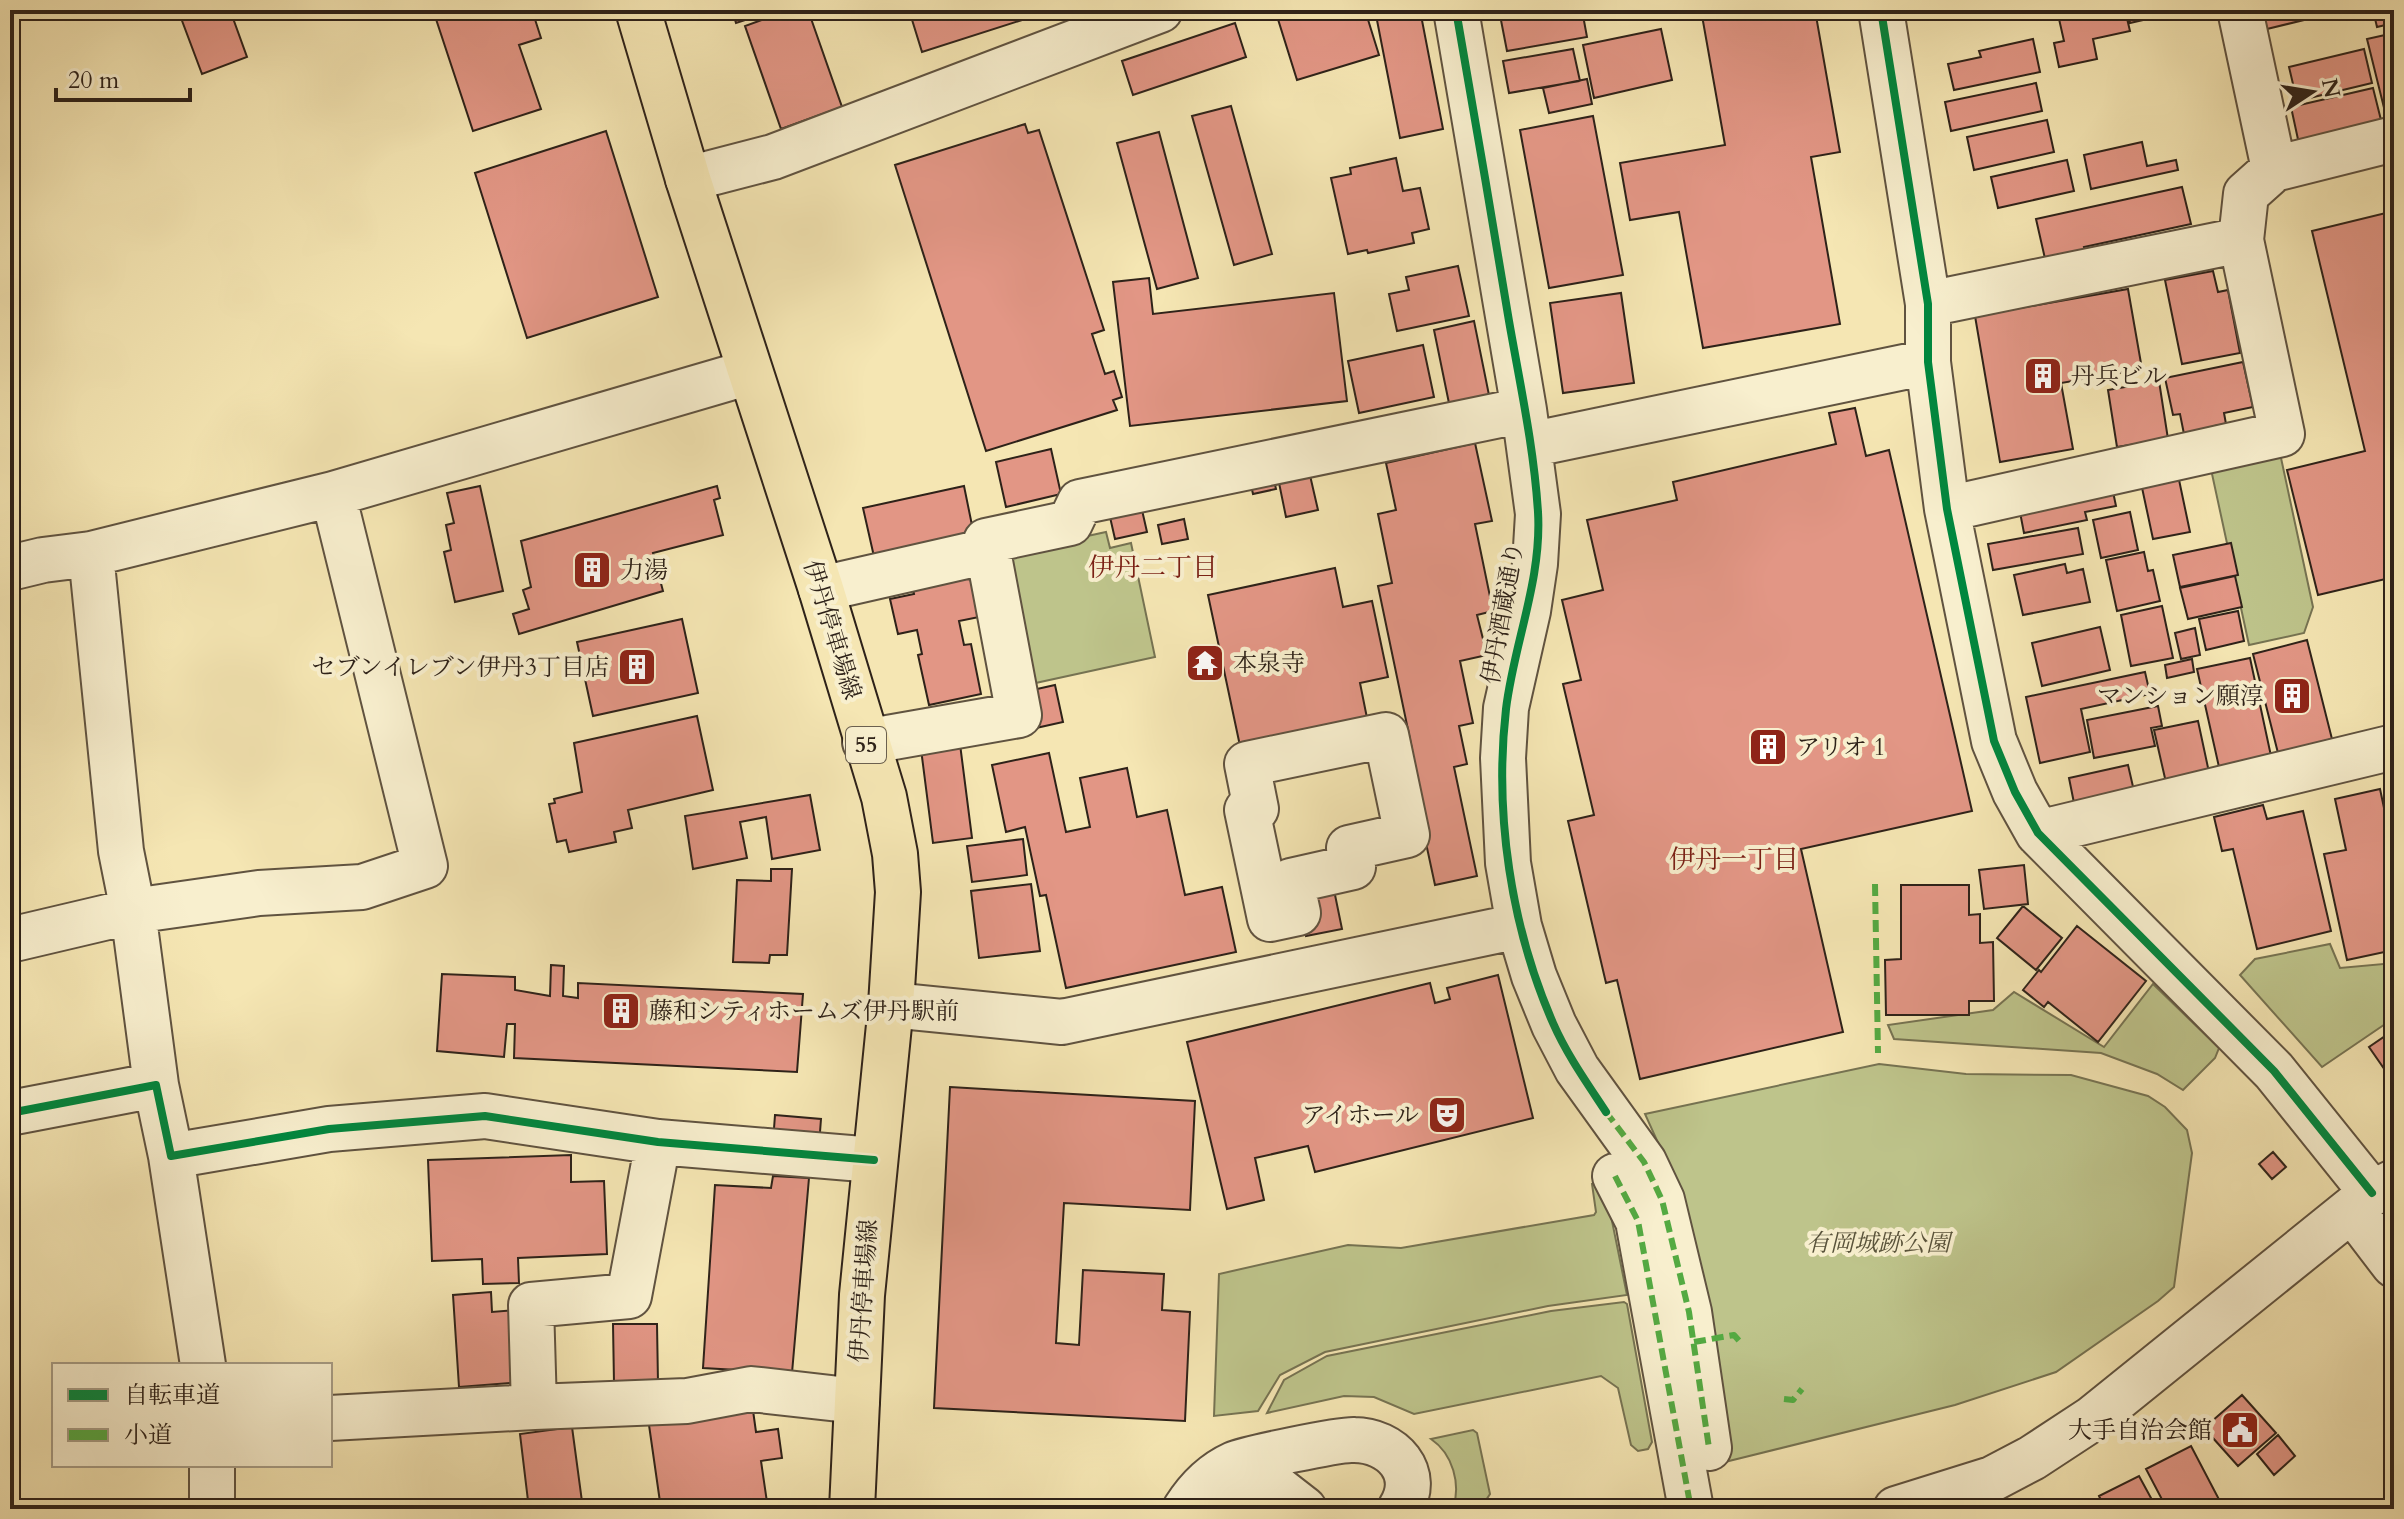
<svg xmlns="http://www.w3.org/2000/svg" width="2404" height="1519" font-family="Cardo,'Noto Serif JP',serif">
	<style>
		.green { fill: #bec48b; stroke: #767352; stroke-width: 2 }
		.building { fill: #e29685; stroke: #2e2219; stroke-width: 2 }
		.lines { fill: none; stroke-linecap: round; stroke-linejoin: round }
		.minor-casing { stroke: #605340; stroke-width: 48 }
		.major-casing { stroke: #2e2219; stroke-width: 48 }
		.minor { stroke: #f8efce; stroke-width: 44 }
		.major { stroke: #f5e6b3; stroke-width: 44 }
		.quiet { stroke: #54aa42; stroke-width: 6; stroke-dasharray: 12 6; stroke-linecap: butt }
		.cycleway-casing { stroke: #f8efce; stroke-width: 13 }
		.cycleway { stroke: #00873e; stroke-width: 8 }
		.labels { text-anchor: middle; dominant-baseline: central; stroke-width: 8; stroke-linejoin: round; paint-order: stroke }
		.shield { fill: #f8efce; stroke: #6b604f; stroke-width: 2 }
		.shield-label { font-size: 22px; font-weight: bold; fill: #2e2219 }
		.poi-label { font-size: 24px; fill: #2e2219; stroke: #f8efce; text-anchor: start }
		.street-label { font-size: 24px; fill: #2e2219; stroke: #f8efce }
		.park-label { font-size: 24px; font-style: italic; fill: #59533b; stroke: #f8efce }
		.neighbourhood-label { font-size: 26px; fill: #7a1f14; stroke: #f8efce }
	</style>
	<rect width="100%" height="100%" fill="#f5e6b3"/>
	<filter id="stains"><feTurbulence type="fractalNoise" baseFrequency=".0025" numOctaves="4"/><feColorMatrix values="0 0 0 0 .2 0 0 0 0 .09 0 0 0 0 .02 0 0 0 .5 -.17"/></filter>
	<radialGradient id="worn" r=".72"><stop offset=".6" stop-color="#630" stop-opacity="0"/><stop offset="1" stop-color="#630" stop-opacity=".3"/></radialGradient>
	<!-- green -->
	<path class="green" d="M2278 444 2313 607 2304 633 2249 645 2209 460Z
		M1106 532 1110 548 1131 543 1155 657 1031 684 1004 554Z
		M2330 944 2340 968 2394 963V1018L2322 1067 2240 975 2255 959Z
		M2153 984 2219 1048 2215 1058 2183 1090 2157 1074 2101 1053 1894 1039 1888 1025 1993 1010 2014 992 2104 1047Z
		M1879 1064 1966 1074 2071 1075 2148 1096 2165 1107 2187 1130 2192 1153 2174 1287 2158 1301 2056 1372 1955 1405 1729 1461 1691 1246 1669 1167 1645 1114Z
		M1600 1181 1611 1216 1627 1295 1548 1306 1325 1352 1280 1375 1258 1411 1214 1416 1219 1274 1348 1245 1401 1248 1594 1215 1596 1212 1592 1184Z
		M1624 1302 1627 1304 1652 1442 1648 1449 1638 1451 1631 1445 1618 1388 1601 1376 1414 1414 1374 1397 1344 1396 1267 1413 1284 1380 1327 1356 1551 1311Z
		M1473 1430 1477 1433 1490 1494 1482 1506 1453 1509C1461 1484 1453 1454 1431 1439Z"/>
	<!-- building -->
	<path class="building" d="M178 10H230L247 57 202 74Z
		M433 10H532L541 38 519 45 541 109 473 131Z
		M732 10H776L736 23Z
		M789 10H808L842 107 781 129 745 26Z
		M909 10H1043L1044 13 922 52Z
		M1072 10H1117L1076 23Z
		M1294 10H1365L1379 55 1297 80 1277 16Z
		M1375 10H1420L1443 129 1400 138Z
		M1499 10H1582L1587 37 1507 51Z
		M1701 10H1815L1840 152 1811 157 1840 324 1703 348 1679 212 1630 220 1620 163 1725 145Z
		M2057 10H2125L2130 31 2093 39 2097 59 2059 67 2054 43 2064 41Z
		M2127 10H2164L2165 15 2130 23Z
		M2263 10H2345L2267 29Z
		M2373 10H2394V23L2377 27Z
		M1235 23 1246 57 1133 95 1122 61Z
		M1661 29 1672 80 1594 98 1583 45Z
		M2394 33V122L2388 124 2367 39Z
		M2033 39 2040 72 1954 90 1948 64 1981 57 1979 51Z
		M1573 49 1580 81 1509 93 1503 61Z
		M2364 49 2372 83 2297 101 2289 67Z
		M1587 79 1592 104 1549 113 1543 88Z
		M2036 83 2042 111 1951 131 1945 102Z
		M2373 88 2382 124 2299 144 2291 107Z
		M1231 106 1272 254 1234 265 1192 116Z
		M1593 116 1623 275 1549 288 1520 130Z
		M2047 120 2054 152 1974 170 1967 137Z
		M1025 124 1028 133 1039 130 1104 330 1092 334 1105 374 1114 371 1122 397 1113 400 1117 410 986 451 895 165Z
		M606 131 658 297 527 338 475 173Z
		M1159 132 1198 278 1157 289 1117 143Z
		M2142 142 2147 166 2176 160 2178 170 2091 189 2084 155Z
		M1396 158 1403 191 1420 188 1429 229 1412 233 1414 243 1368 253 1367 250 1348 254 1331 178 1351 174 1350 168Z
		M2067 160 2074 191 1998 208 1991 177Z
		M2182 187 2191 224 2084 247 2086 254 2046 263 2036 219Z
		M2394 211V577L2318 595 2287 470 2365 451 2312 231Z
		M1458 266 1469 316 1397 331 1389 294 1409 290 1406 277Z
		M2213 271 2218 292 2228 290 2240 353 2182 364 2165 280Z
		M1149 278 1153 314 1334 293 1347 401 1130 426 1113 282Z
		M2128 289 2142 369 2061 383 2073 449 2000 462 1975 316Z
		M1621 293 1634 383 1563 393 1550 303Z
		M1474 321 1491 405 1451 413 1434 330Z
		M1423 345 1434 397 1359 413 1348 361Z
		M2243 362 2253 407 2224 413 2226 424 2214 426 2216 433 2185 439 2180 414 2173 415 2165 378Z
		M2159 381 2168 439 2117 447 2108 390Z
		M1855 408 1866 456 1889 450 1972 811 1801 849 1843 1032 1640 1079 1617 980 1606 983 1568 821 1594 815 1563 684 1581 680 1562 600 1603 590 1587 520 1677 500 1673 482 1836 444 1829 413Z
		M1475 443 1492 521 1475 524 1493 611 1477 615 1487 655 1460 661 1473 723 1459 726 1467 764 1454 767 1477 876 1435 885 1406 750 1412 749 1378 586 1392 583 1378 514 1396 510 1386 463Z
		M1051 449 1061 494 1006 507 996 462Z
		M1309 471 1318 510 1286 517 1278 478Z
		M2178 475 2190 532 2153 539 2141 483Z
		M1273 476 1276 489 1253 494 1250 481Z
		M480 486 503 591 455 602 444 552 451 550 446 525 454 523 447 493Z
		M717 486 720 498 714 500 723 535 653 553 663 591 519 634 513 614 529 609 523 590 531 587 521 541Z
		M964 486 975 540 875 561 863 508Z
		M2112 487 2116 506 2085 512 2087 520 2024 533 2019 507Z
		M1142 510 1147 532 1115 539 1110 517Z
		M2130 512 2138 550 2101 558 2093 520Z
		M1184 519 1188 539 1162 544 1158 525Z
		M2078 528 2083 554 1993 570 1988 544Z
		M2231 543 2238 575 2180 587 2173 555Z
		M2144 552 2148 571 2153 570 2160 601 2117 611 2106 560Z
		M2065 564 2067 573 2083 569 2090 602 2023 615 2014 575Z
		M1335 568 1343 607 1372 601 1388 677 1360 683 1370 733 1243 760 1208 595Z
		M969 573 971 582 981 580 989 615 959 621 964 645 971 644 981 694 929 705 918 655 922 654 917 630 898 634 890 599 914 594 912 585Z
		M2235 576 2242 607 2188 619 2180 588Z
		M2162 606 2173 658 2131 666 2121 615Z
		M2238 611 2244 641 2206 650 2199 619Z
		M682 619 698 693 593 716 577 642Z
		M2100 627 2110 670 2042 686 2032 643Z
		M2195 628 2200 655 2181 659 2175 633Z
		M2307 640 2332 739 2278 753 2253 654Z
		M2250 658 2271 756 2219 767 2197 669Z
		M2192 659 2194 672 2167 678 2165 665Z
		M2145 672 2150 694 2081 709 2090 752 2040 763 2026 697Z
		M1055 685 1063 722 1036 728 1028 691Z
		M2158 706 2162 726 2151 728 2155 746 2094 758 2087 720Z
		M697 716 713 790 628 810 632 828 614 832 616 842 569 852 566 840 557 842 549 804 555 803 554 799 582 792 574 743Z
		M2198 721 2210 777 2167 787 2154 730Z
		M960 744 972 838 933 843 921 749Z
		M1049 753 1066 832 1090 827 1080 778 1127 768 1137 817 1167 810 1185 895 1222 887 1236 952 1066 988 1046 895 1040 896 1025 827 1006 832 992 765Z
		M2128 765 2134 791 2074 803 2069 778Z
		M2380 789 2394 855V906L2391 907 2394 921V950L2347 960 2324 854 2346 850 2335 799Z
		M810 795 820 850 772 859 766 817 740 822 747 858 693 869 685 816Z
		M2263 805 2267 819 2303 811 2331 931 2257 949 2233 849 2222 851 2214 817Z
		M1023 839 1027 875 972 882 967 846Z
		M2024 865 2028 904 1984 909 1979 870Z
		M771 869H792L787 955H770L769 963 733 962 737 880 771 881Z
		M1031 884 1040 951 979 958 971 891Z
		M1901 885H1969V915L1980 914V943L1993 942 1994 1001H1969V1015H1886L1885 960 1901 959Z
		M1334 890 1342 929 1306 936 1298 898Z
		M2023 906 2062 938 2036 970 1997 938Z
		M2077 926 2146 981 2098 1042 2048 1002 2044 1007 2023 990 2039 970 2041 972Z
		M551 965 564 966 563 996 578 998V983L803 994 797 1072 514 1058 515 1024H507L504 1057 437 1051 442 974 515 977V990L550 996Z
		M1498 975 1533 1118 1315 1172 1308 1146 1255 1158 1264 1200 1227 1209 1187 1042 1430 983 1435 1003 1450 999 1447 988Z
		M2394 1030V1083L2369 1047Z
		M950 1087 1195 1101 1190 1210 1064 1203 1056 1343 1079 1345 1083 1270 1164 1274 1162 1310 1190 1312 1185 1421 934 1408Z
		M775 1115 821 1119 819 1145 773 1142Z
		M2273 1152 2286 1167 2272 1179 2259 1164Z
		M571 1155V1182L604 1181 607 1254 518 1258 519 1283 483 1284 482 1259 432 1261 428 1160Z
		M773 1176 809 1178 792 1373 703 1368 715 1185 771 1188Z
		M491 1292 492 1312 518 1310 523 1382 459 1387 453 1295Z
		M613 1324H657L658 1383H614Z
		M2242 1395 2276 1433 2238 1466 2204 1428Z
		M751 1396 756 1432 778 1429 782 1458 761 1461 768 1509H661L647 1411Z
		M572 1427 583 1509H529L520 1434Z
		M2278 1435 2295 1456 2274 1475 2257 1454Z
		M2191 1446 2224 1509H2167L2146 1469Z
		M2139 1476 2157 1509H2105L2099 1496Z"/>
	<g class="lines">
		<!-- minor casing -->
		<g class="minor-casing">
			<path id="minor" d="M1456 10 1524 410 1538 514 1535 564 1528 611 1506 708 1503 758 1508 863 1519 926 1534 976 1554 1025 1577 1069 1644 1162 1662 1200 1689 1312 1709 1448
				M1881 10 1928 304V362L1947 509 1994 741 2015 792 2038 833 2274 1071 2372 1193
				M2240 10 2274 169
				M688 179 773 157 1160 10
				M1928 304 2241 240
				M1529 445 1928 362
				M1947 509 2282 434 2241 240 2246 194 2274 169 2394 139
				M91 554 121 851 133 911 156 1085
				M10 568 43 560 91 554 333 494 750 372
				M821 589 988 551 986 541 1070 523 1080 502 1524 410
				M1386 735 1407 835 1349 848 1353 867 1291 881 1298 913 1270 919 1247 810 1256 809 1247 764Z
				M865 742 1019 715 988 551
				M2038 833 2394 747
				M10 940 133 911 259 893 362 887 425 866 333 494
				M891 1005 1062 1022 1519 926
				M10 1113 156 1085 171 1156 329 1129 485 1116 658 1142 874 1160
				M171 1156 203 1365
				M1615 1176 1638 1221 1691 1509
				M2352 1210 2394 1265
				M534 1407 687 1401 751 1389 857 1401
				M330 1418 534 1407 531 1305 629 1296 658 1142
				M1218 1475 1264 1483 1277 1488 1304 1509
				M212 1509V1465
				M1185 1509C1197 1490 1212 1474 1234 1464 1245 1459 1340 1439 1354 1440 1392 1440 1423 1473 1400 1509
				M1896 1509 1992 1479 2032 1458 2093 1418 2372 1193 2394 1182"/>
		</g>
		<!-- major casing -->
		<g class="major-casing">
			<path id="major" d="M638 10 688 179 821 589 884 797 895 854 898 892 891 1005 862 1295 852 1509"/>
		</g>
		<!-- minor -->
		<use href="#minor" class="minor"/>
		<!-- major -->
		<use href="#major" class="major"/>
		<!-- quiet -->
		<path class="quiet" d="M1875 884 1878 1053
			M1606 1112 1644 1162 1662 1200 1689 1312 1709 1448
			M1615 1176 1638 1221 1691 1509
			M1694 1342 1734 1335 1741 1343
			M1784 1399 1793 1400 1802 1389"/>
		<!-- cycleway casing -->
		<g class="cycleway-casing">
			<path id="cycleway" d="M1456 10C1474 114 1492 217 1509 321 1520 384 1534 448 1538 512 1542 580 1514 643 1506 709 1494 814 1511 927 1553 1023 1567 1055 1587 1083 1606 1112
				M1881 10 1928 304V362L1947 509 1994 741 2015 792 2038 833 2274 1071 2372 1193
				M10 1113 156 1085 171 1156 329 1129 485 1116 658 1142 874 1160"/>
		</g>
		<!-- cycleway -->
		<use href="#cycleway" class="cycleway"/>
	</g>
	<!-- icons -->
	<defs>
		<g id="building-square" transform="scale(2)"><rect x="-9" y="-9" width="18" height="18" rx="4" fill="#8f2418" stroke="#f8efce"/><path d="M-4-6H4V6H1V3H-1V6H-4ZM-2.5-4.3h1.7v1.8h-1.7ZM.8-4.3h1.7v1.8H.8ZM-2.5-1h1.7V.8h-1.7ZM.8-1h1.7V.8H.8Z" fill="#fff"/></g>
		<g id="temple-square" transform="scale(2)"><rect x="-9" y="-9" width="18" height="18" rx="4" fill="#8f2418" stroke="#f8efce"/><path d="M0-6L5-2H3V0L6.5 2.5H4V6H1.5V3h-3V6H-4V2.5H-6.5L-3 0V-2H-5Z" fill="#fff"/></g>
		<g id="theatre-square" transform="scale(2)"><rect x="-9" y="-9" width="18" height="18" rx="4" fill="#8f2418" stroke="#f8efce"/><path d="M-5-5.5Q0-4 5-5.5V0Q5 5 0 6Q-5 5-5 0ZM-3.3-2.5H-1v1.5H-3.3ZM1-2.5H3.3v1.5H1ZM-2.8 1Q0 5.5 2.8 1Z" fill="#fff"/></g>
		<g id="civic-square" transform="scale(2)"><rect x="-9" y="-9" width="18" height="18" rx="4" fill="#8f2418" stroke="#f8efce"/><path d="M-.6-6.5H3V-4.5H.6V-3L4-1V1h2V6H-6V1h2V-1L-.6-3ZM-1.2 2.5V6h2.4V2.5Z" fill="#fff"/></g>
	</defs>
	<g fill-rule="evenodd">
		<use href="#building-square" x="2043" y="376"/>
		<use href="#building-square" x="592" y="570"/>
		<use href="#temple-square" x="1205" y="663"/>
		<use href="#building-square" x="637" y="667"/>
		<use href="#building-square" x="2292" y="696"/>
		<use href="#building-square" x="1768" y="747"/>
		<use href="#building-square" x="621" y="1011"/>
		<use href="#theatre-square" x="1447" y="1115"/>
		<use href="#civic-square" x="2240" y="1430"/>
	</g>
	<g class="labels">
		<!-- shield labels -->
		<rect class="shield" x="846" y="727" width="40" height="36" rx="6"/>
		<g class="shield-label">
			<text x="866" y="745">55</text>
		</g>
		<!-- poi labels -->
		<g class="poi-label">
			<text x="2071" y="376">丹兵ビル</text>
			<text x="620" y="570">力湯</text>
			<text x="1233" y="663">本泉寺</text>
			<text x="609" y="667" text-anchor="end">セブンイレブン伊丹3丁目店</text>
			<text x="2264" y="696" text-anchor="end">マンション願淳</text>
			<text x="1796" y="747">アリオ 1</text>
			<text x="649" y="1011">藤和シティホームズ伊丹駅前</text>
			<text x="1419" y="1115" text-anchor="end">アイホール</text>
			<text x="2212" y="1430" text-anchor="end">大手自治会館</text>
		</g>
		<!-- street labels -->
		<g class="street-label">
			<text transform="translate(1503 613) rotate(-80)">伊丹酒蔵通り</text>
			<text transform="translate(832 630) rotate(73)">伊丹停車場線</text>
			<text transform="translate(864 1291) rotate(-86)">伊丹停車場線</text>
		</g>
		<!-- park labels -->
		<g class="park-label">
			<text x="1878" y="1243">有岡城跡公園</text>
		</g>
		<!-- neighbourhood labels -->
		<g class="neighbourhood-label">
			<text x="1153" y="567">伊丹二丁目</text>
			<text x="1734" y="859">伊丹一丁目</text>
		</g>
	</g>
	<!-- margin -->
	<rect width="2404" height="1519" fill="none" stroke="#f5e6b3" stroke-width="40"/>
	<rect x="12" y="12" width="2380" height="1495" fill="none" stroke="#2e2219" stroke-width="4"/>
	<rect x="20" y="20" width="2364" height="1479" fill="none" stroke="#2e2219" stroke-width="2"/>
	<!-- legend -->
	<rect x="52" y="1363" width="280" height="104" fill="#f8efce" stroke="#a79d86" stroke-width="2"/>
	<rect x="68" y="1389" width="40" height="12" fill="#00873e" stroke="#a79d86" stroke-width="2"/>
	<text x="124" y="1403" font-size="24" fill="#2e2219">自転車道</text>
	<rect x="68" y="1429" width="40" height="12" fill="#54aa42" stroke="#a79d86" stroke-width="2"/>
	<text x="124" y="1443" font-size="24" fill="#2e2219">小道</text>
	<!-- north arrow -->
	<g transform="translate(2312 92) rotate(78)" stroke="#f8efce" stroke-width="6" paint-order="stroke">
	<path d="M0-6L14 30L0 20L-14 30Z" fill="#2e2219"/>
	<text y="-12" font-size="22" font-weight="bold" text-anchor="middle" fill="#2e2219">N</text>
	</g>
	<!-- scale -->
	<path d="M56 88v12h134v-12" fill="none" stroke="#2e2219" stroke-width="4"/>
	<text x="68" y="88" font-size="24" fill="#2e2219" stroke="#f8efce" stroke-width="6" paint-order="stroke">20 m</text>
	<rect width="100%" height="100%" filter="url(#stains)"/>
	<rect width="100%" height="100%" fill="url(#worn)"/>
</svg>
